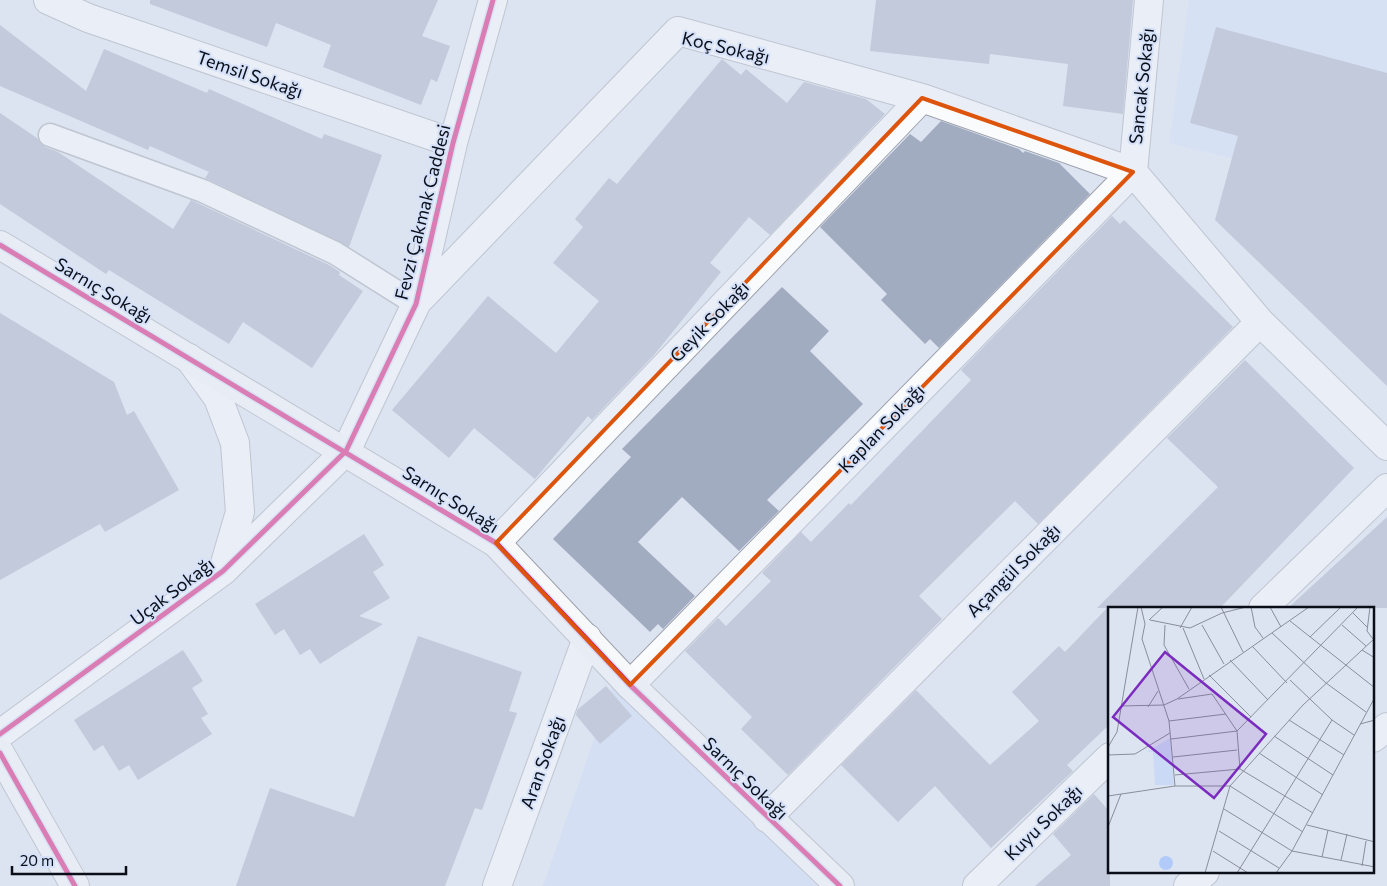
<svg xmlns="http://www.w3.org/2000/svg" width="1387" height="886" font-family="Commissioner,sans-serif">
	<style>
		.built { fill: #d1def8 }
		.green { fill: #cad9f6 }
		.building { fill: #a2acc0 }
		.lines { fill: none; stroke-linecap: round; stroke-linejoin: round }
		.lane-casing { stroke: #9ca1ac; stroke-width: 25 }
		.street-casing { stroke: #9ca1ac; stroke-width: 30 }
		.secondary-casing { stroke: #9ca1ac; stroke-width: 30 }
		.lane { stroke: #fafbfd; stroke-width: 22 }
		.street { stroke: #fafbfd; stroke-width: 28 }
		.secondary { stroke: #f6f8fa; stroke-width: 28 }
		.cycleway-casing { stroke: #d5e1f9; stroke-width: 8 }
		.cycleway { stroke: #d6006c; stroke-width: 5 }
		.marked { fill: none; stroke: #dd550d; stroke-width: 4; stroke-linejoin: round }
		.labels { text-anchor: middle; dominant-baseline: central; stroke-width: 4; stroke-linejoin: round; paint-order: stroke }
		.street-label { font-size: 18px; fill: #090e18; stroke: #d5e1f9 }
		.inset-road { fill: none; stroke: #888e9a; stroke-width: 1 }
		.view { fill: #7b2cbf; fill-opacity: 0.15; stroke: #7b2cbf; stroke-width: 2.5 }
		.inset-edge { fill: none; stroke: #090e18; stroke-width: 2.5 }
	</style>
	<rect width="100%" height="100%" fill="#dde4f1"/>
	<!-- built -->
	<path class="built" d="M1189 0H1387V196L1169 143Z"/>
	<!-- green -->
	<path class="green" d="M615 679 817 886H543Z"/>
	<!-- building -->
	<path class="building" d="M150 0H438L422 36 450 46 437 82 431 79 421 105 323 67 331 45 276 23 267 47 150 4Z
		M876 0H1133L1123 114 1063 106 1068 64 990 54 989 64 870 51Z
		M0 25 86 91 104 49 207 93 209 89 322 139 324 134 382 155 349 247 205 178 209 172 150 146 148 150 0 86Z
		M1216 27 1387 73V386L1215 220 1238 136 1190 123Z
		M722 59 741 75 746 69 787 103 804 82 866 99 885 114 770 235 749 217 710 263 721 272 654 355 592 420 588 416 535 479 474 428 449 458 392 410 488 296 556 353 599 301 553 263 583 227 575 219 609 178 617 184Z
		M0 113 37 138 45 147 58 152 173 229 191 200 329 265 340 272 339 275 363 291 312 368 243 322 229 344 109 270 106 274 0 204Z
		M941 121 1019 149 1023 153 1025 151 1059 163 1090 194 939 348 930 339 925 344 881 300 887 294 820 227 910 134 921 142Z
		M1112 216 1120 224 1124 220 1233 327 1038 524 1015 501 919 596 942 619 788 775 741 729 752 717 685 651 718 618 726 626 771 581 762 573 801 532 811 542 849 503 851 505 971 380 961 370Z
		M782 287 829 331 810 351 863 404 767 500 779 511 739 551 682 497 638 542 695 596 663 629 658 624 650 632 553 539 631 457 622 449Z
		M0 313 114 382 127 415 134 411 179 490 105 532 100 524 0 580Z
		M1245 360 1354 468 1220 608H1110V724L1067 765 1073 771 991 848 935 786 898 822 841 765 916 690 990 765 1039 721 1012 692 1059 646 1065 652 1107 608H1097L1218 487 1167 438Z
		M1387 517V608H1288Z
		M364 534 384 565 373 572 390 598 359 616 383 624 320 664 310 649 300 655 284 629 275 635 255 604Z
		M418 636 522 672 509 711 517 713 482 810 475 808 445 886H236L270 788 354 817Z
		M183 650 203 681 192 688 208 714 201 718 212 734 138 780 129 765 119 771 103 745 94 751 74 720Z
		M606 686 632 716 600 744 576 715 577 710Z
		M1094 794 1110 812V886H1035L1071 855 1053 834Z"/>
	<g class="lines">
		<!-- lane casing -->
		<g class="lane-casing">
			<path id="lane" d="M50 135 203 191 335 253 416 304"/>
		</g>
		<!-- street casing -->
		<g class="street-casing">
			<path id="street" d="M48 0 88 18 453 143
				M1133 172 1260 322 1387 446
				M1133 172 1149 0
				M416 303 678 31 922 98 1133 172
				M189 358 218 398 235 443 240 512 223 570
				M496 543 922 98
				M1263 608 1387 488
				M630 685 1133 172
				M0 734 223 571 346 451 416 304 453 143 493 0
				M1373 738 1387 727
				M767 818 1260 322
				M497 886 587 638
				M977 886 1110 757
				M1188 886 1205 872"/>
		</g>
		<!-- secondary casing -->
		<g class="secondary-casing">
			<path id="secondary" d="M0 245 496 543 630 685 840 886
				M0 753 75 886"/>
		</g>
		<!-- lane -->
		<use href="#lane" class="lane"/>
		<!-- street -->
		<use href="#street" class="street"/>
		<!-- secondary -->
		<use href="#secondary" class="secondary"/>
		<!-- cycleway casing -->
		<g class="cycleway-casing">
			<path id="cycleway" d="M0 245 496 543 630 685 840 886
				M0 734 223 571 346 451 416 304 453 143 493 0
				M0 753 75 886"/>
		</g>
		<!-- cycleway -->
		<use href="#cycleway" class="cycleway"/>
	</g>
	<!-- marked area -->
	<path d="M0 0H1387V886H0ZM922 98 1133 172 630 685 496 543Z" fill="#dde4f1" fill-opacity=".55" fill-rule="evenodd"/>
	<path class="marked" d="M922 98 1133 172 630 685 496 543Z"/>
	<g class="labels">
		<!-- street labels -->
		<g class="street-label">
			<text transform="translate(726 47) rotate(13)">Koç Sokağı</text>
			<text transform="translate(250 74) rotate(19)">Temsil Sokağı</text>
			<text transform="translate(1141 86) rotate(-84)">Sancak Sokağı</text>
			<text transform="translate(422 212) rotate(-76)">Fevzi Çakmak Caddesi</text>
			<text transform="translate(104 290) rotate(31)">Sarnıç Sokağı</text>
			<text transform="translate(709 321) rotate(-46)">Geyik Sokağı</text>
			<text transform="translate(881 428) rotate(-46)">Kaplan Sokağı</text>
			<text transform="translate(451 499) rotate(32)">Sarnıç Sokağı</text>
			<text transform="translate(1013 570) rotate(-45)">Açangül Sokağı</text>
			<text transform="translate(172 591) rotate(-37)">Uçak Sokağı</text>
			<text transform="translate(542 762) rotate(-70)">Aran Sokağı</text>
			<text transform="translate(746 778) rotate(44)">Sarnıç Sokağı</text>
			<text transform="translate(1043 822) rotate(-44)">Kuyu Sokağı</text>
		</g>
	</g>
	<!-- overview -->
	<g transform="translate(1108 607)">
		<rect width="266" height="266" fill="#dde4f1"/>
		<path d="M62 131 66 178H47L45 145H39Z" fill="#cad9f6"/>
		<path d="M51 256a7 7 0 1 1 14 0a7 7 0 1 1-14 0Z" fill="#b2caf9"/>
		<path class="inset-road" d="M33 0 37 17 34 32 61 114 67 179M113 0 135 45M143 0 147 20 155 31M162 0 173 20M262 0 259 24 265 32M245 6 259 20M41 13 55 0M42 13 82 21 114 6 138 0M182 14 267 81M57 18 56 38 81 82M94 18 116 57M234 18 258 39M72 21 84 0M75 21 96 72M164 26 218 76 258 105M202 30 233 0M144 39 179 76M254 43 267 51M122 53 160 93M101 68 143 110M182 73 224 113 246 128M70 92 104 87 129 124M13 99 56 98 69 92 201 0M40 100 50 84M181 113 236 148M61 114 118 107M252 117 267 113M129 124 250 0M129 124 132 162 205 206M166 129 225 168M63 132 129 124M0 140 9 125 30 0M151 146 215 188M0 148 27 147 62 126M65 150 129 143M67 168 132 162M0 189 67 179H122L195 225M116 202 184 244 267 260M199 218 267 235M0 220 13 187M111 224 171 261M105 244 140 266M214 250 220 223M233 253 239 227M254 259 258 234M97 266 122 179 195 98 267 31M129 266 224 113M168 266 184 244 267 90"/>
		<path class="view" d="M57 45 158 127 106 191 5 110Z"/>
		<rect width="266" height="266" class="inset-edge"/>
	</g>
	<!-- scale -->
	<path d="M12 866v8h114v-8" fill="none" stroke="#090e18" stroke-width="2.5"/>
	<text x="20" y="866" font-size="15" fill="#090e18" stroke="#d5e1f9" stroke-width="4" paint-order="stroke">20 m</text>
</svg>
